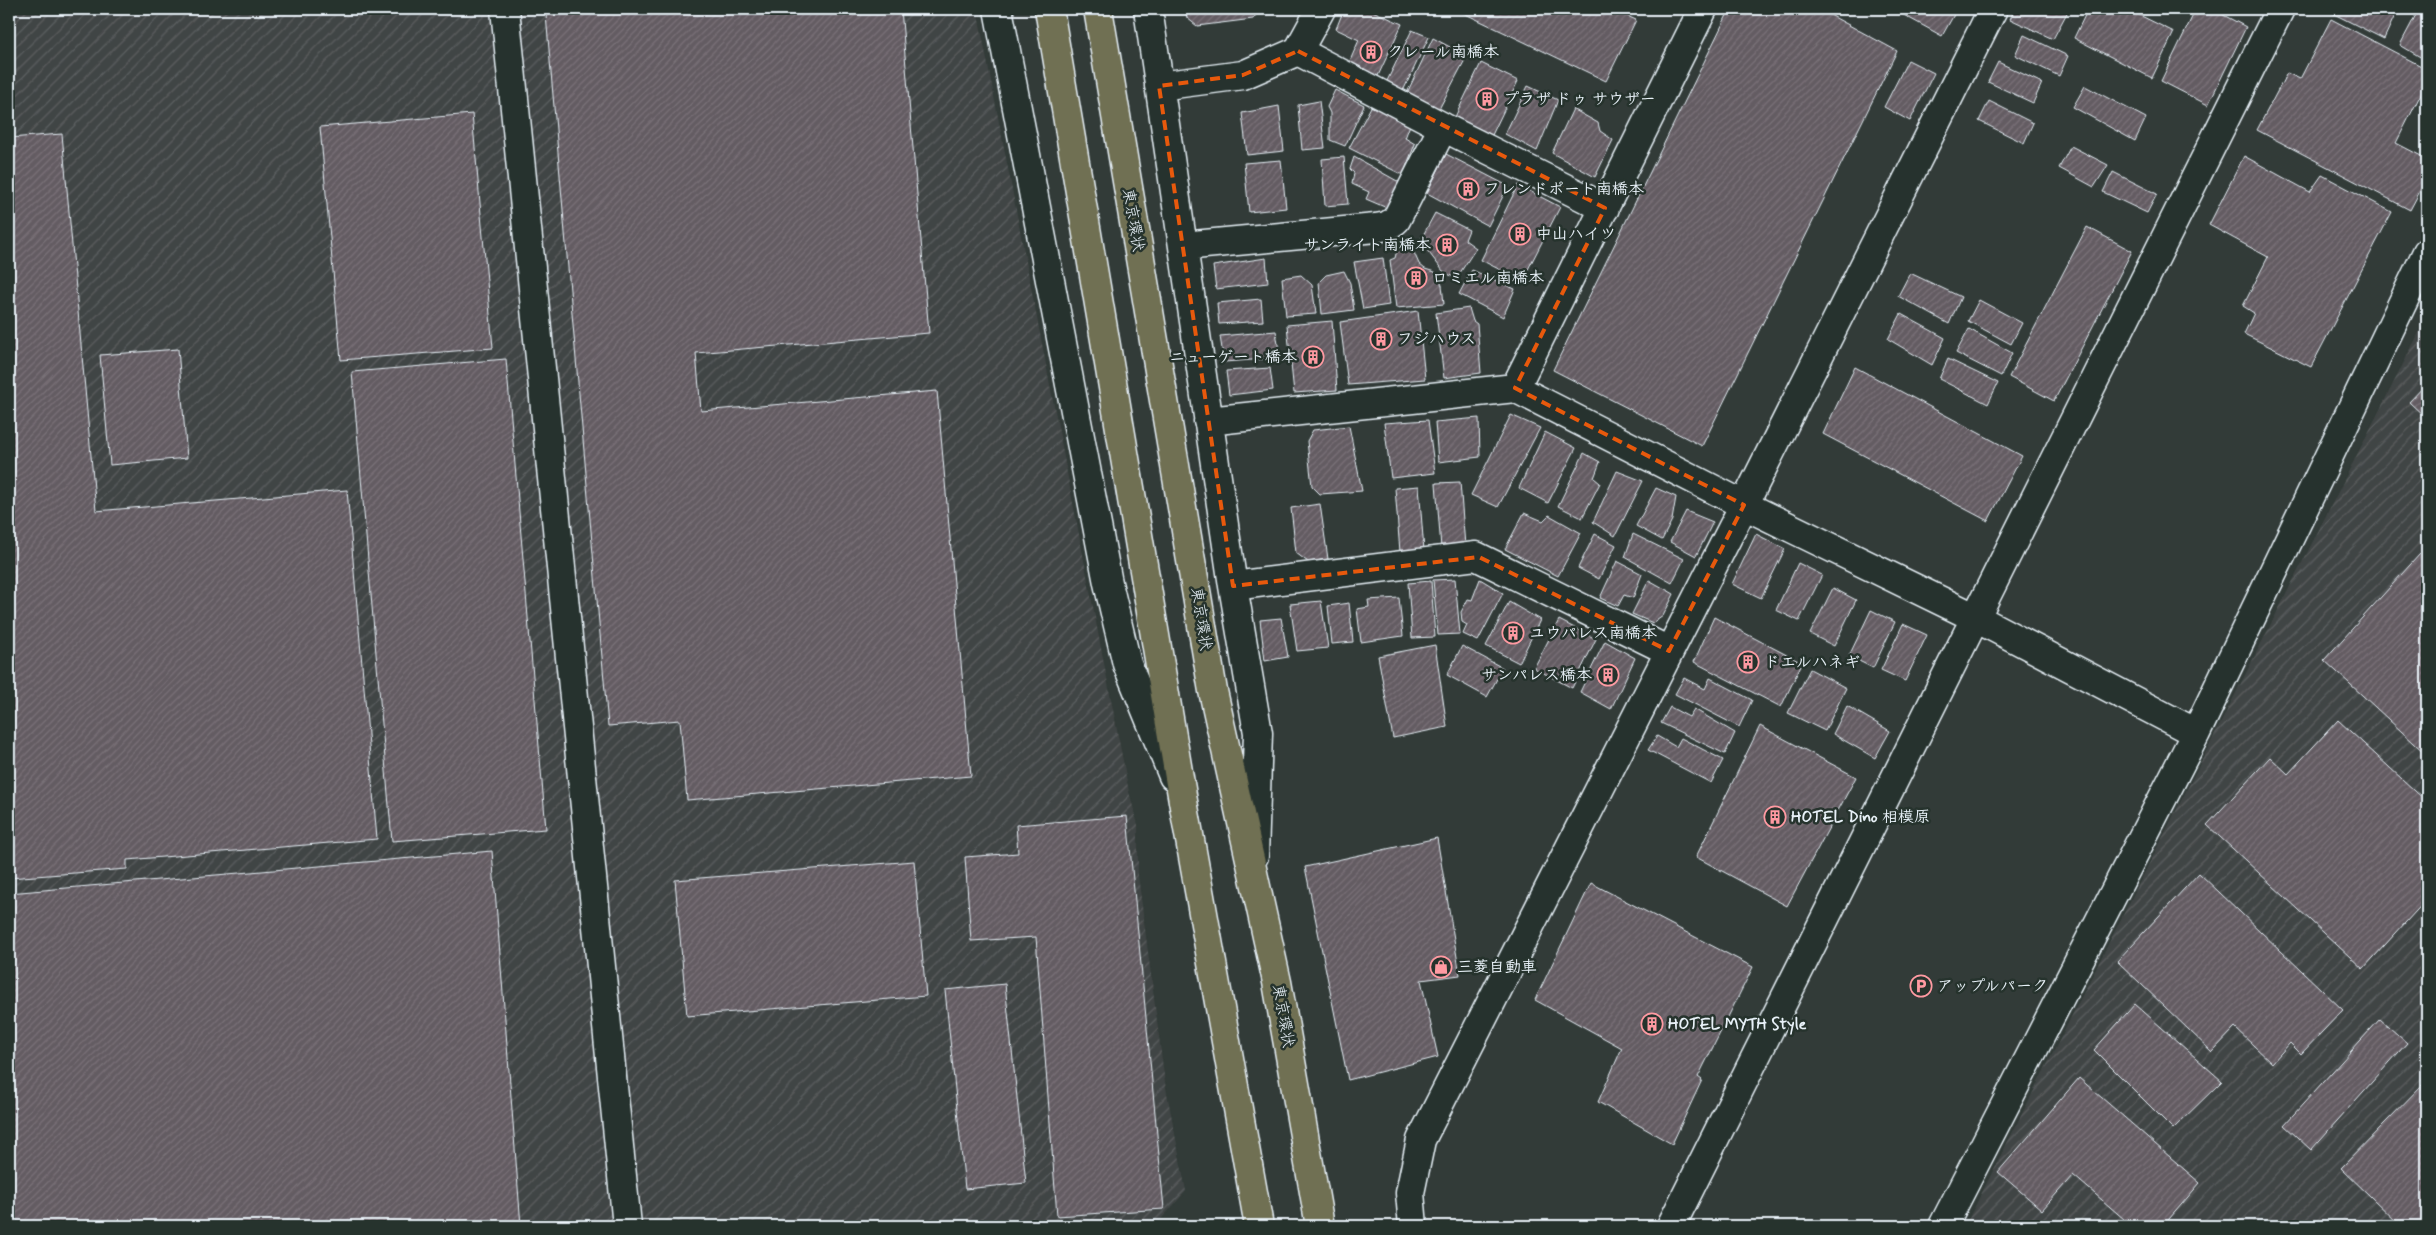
<svg xmlns="http://www.w3.org/2000/svg" width="2436" height="1235" font-family="Mynerve,'Klee One',sans-serif">
	<style>
		.industrial { fill: url(#industrial-furrows) }
		.building { fill: url(#building-hatch); stroke: #e8f1f8 }
		.lines { fill: none; stroke-linecap: round; stroke-linejoin: round }
		.minor-casing { stroke: #e8f1f8; stroke-width: 31 }
		.highway-casing { stroke: #e8f1f8; stroke-width: 31 }
		.minor { stroke: #26332d; stroke-width: 28 }
		.highway { stroke: #706f52; stroke-width: 28 }
		.marked { fill: none; stroke: #e8590c; stroke-width: 4; stroke-dasharray: 10 6; stroke-linejoin: round }
		.labels { text-anchor: middle; dominant-baseline: central; stroke-width: 5; stroke-linejoin: round; paint-order: stroke }
		.poi-label { font-size: 16px; font-weight: bold; fill: #e8f1f8; stroke: #26332d; text-anchor: start }
		.street-label { font-size: 16px; fill: #e8f1f8; stroke: #26332d }
	</style>
	<defs>
		<pattern id="industrial-furrows" width="10" height="10" patternUnits="userSpaceOnUse" patternTransform="scale(1.25)"><rect width="10" height="10" fill="#414545"/><path d="M-1 1l2-2M0 10L10 0M9 11l2-2" fill="none" stroke="#5c6061"/></pattern>
		<pattern id="building-hatch" width="6" height="6" patternUnits="userSpaceOnUse" patternTransform="scale(1.25)"><rect width="6" height="6" fill="#645b62"/><path d="M-1 1l2-2M0 6l6-6M5 7l2-2" fill="none" stroke="#7a7379"/></pattern>
	</defs>
	<rect width="100%" height="100%" fill="#323b38"/>
	<filter id="ink" filterUnits="userSpaceOnUse"><feTurbulence type="fractalNoise" baseFrequency=".02" numOctaves="2"/><feDisplacementMap in="SourceGraphic" scale="10" xChannelSelector="R" yChannelSelector="G"/><feConvolveMatrix kernelMatrix="1 2 1 2 8 2 1 2 1" color-interpolation-filters="sRGB"/></filter>
	<g filter="url(#ink)">
		<!-- industrial -->
		<path class="industrial" d="M9 9H977L1129 792 1138 825V875L1165 1083 1186 1191 1155 1226H9Z
			M2427 317V1226H1965Z"/>
		<!-- building -->
		<path class="building" d="M567 9H901L929 333 696 353 701 411 937 391 971 776 687 800 680 720 608 726 546 15 567 13Z
			M1185 9H1260L1253 19 1197 26 1187 18Z
			M1344 9H1368L1402 24 1377 78 1349 63 1359 40 1336 29Z
			M1455 9H1612L1636 20 1606 81Z
			M1730 9H1819L1897 51 1702 446 1553 370Z
			M1903 9H1952L1956 11 1942 36 1900 13Z
			M2015 9H2069L2053 39 2010 19Z
			M2088 9H2127L2174 32 2152 78 2074 38Z
			M2196 9H2212L2246 27 2208 105 2161 81Z
			M2324 9H2389L2396 13 2384 39Z
			M2419 9H2427V61L2400 45Z
			M2331 19 2427 69V82L2396 143 2427 159V178L2410 210 2257 130 2287 73 2300 79Z
			M1412 30 1429 37 1403 91 1386 83Z
			M2024 35 2068 56 2059 76 2015 55Z
			M1433 38 1467 56 1439 109 1407 93Z
			M1908 60 1934 73 1910 121 1884 107Z
			M1998 62 2042 83 2033 103 1988 82Z
			M1481 63 1518 81 1492 135 1455 117Z
			M1528 86 1558 100 1537 151 1505 134Z
			M2085 86 2146 118 2135 141 2073 107Z
			M1335 90 1364 105 1345 146 1330 140V113L1327 107Z
			M1319 101 1325 148 1302 150 1298 105Z
			M1989 101 2033 123 2024 143 1979 121Z
			M1372 105 1410 125 1405 138 1415 144 1403 175 1349 148Z
			M1279 106 1284 151 1247 155 1242 113Z
			M1573 109 1598 123 1600 131 1613 140 1595 177 1552 153Z
			M472 114 493 348 341 360 320 127Z
			M62 134 96 511 347 490 377 839 127 860V869L9 878V138Z
			M2071 146 2108 165 2094 187 2059 168Z
			M1446 154 1508 186 1488 226 1427 193Z
			M2244 156 2310 192 2322 175 2392 212 2311 367 2244 334 2254 313 2243 306 2268 257 2209 225Z
			M1344 157 1348 204 1325 206 1322 159Z
			M1354 157 1399 182 1387 208 1366 199 1369 192 1352 184 1354 173 1350 169Z
			M1281 160 1286 208 1249 212 1244 163Z
			M2113 172 2157 194 2147 213 2103 192Z
			M1518 185 1560 207 1522 281 1481 260Z
			M1435 213 1469 230 1465 240 1476 248 1456 279 1443 271 1420 241Z
			M2087 227 2132 251 2054 401 2009 377Z
			M1412 248 1419 264 1425 269 1435 272 1442 285 1444 304 1396 308 1390 260 1395 258 1397 250Z
			M1266 258 1268 283 1216 289 1213 266Z
			M1383 258 1389 305 1363 309 1354 262Z
			M1472 270 1515 289 1503 317 1459 294Z
			M1344 271 1350 283 1354 310 1322 314 1319 282 1326 275Z
			M1910 273 1961 297 1949 324 1898 296Z
			M1301 275 1312 285 1316 314 1286 316 1282 278Z
			M1261 299 1263 321 1219 324 1217 303Z
			M1979 300 2022 323 2011 344 1968 321Z
			M1469 308 1473 321 1477 324 1481 373 1444 378 1436 313Z
			M1418 311 1425 379 1348 385 1340 322Z
			M1901 314 1945 338 1932 365 1888 339Z
			M1332 321 1337 390 1294 393 1287 325Z
			M1969 329 2012 353 2001 376 1956 353Z
			M1276 331 1280 358 1224 362 1220 336Z
			M178 349 187 458 110 465 100 355Z
			M506 359 546 829 392 841 352 372Z
			M1948 359 1998 383 1988 404 1939 379Z
			M1855 367 2022 456 1988 521 1823 434Z
			M1270 368 1273 390 1229 395 1226 371Z
			M2427 383V419L2409 402Z
			M1511 415 1540 428 1498 507 1471 495Z
			M1479 418 1480 457 1438 462 1435 422Z
			M1428 420 1435 473 1391 478 1384 423Z
			M1349 426 1362 491 1320 494 1312 486 1307 441 1313 430Z
			M1545 432 1576 448 1548 503 1519 488Z
			M1584 453 1600 462 1594 478 1600 483 1582 518 1558 506Z
			M1617 471 1643 481 1615 536 1593 522Z
			M1460 482 1465 546 1441 548 1436 483Z
			M1419 486 1424 551 1400 552 1395 488Z
			M1656 488 1676 497 1672 520 1662 540 1636 526Z
			M1320 504 1328 559 1308 562 1296 553 1291 508Z
			M1686 511 1713 522 1696 556 1670 542Z
			M1524 513 1543 521 1549 515 1581 533 1558 576 1505 549Z
			M1595 534 1616 545 1599 579 1578 568Z
			M1633 534 1684 559 1672 583 1625 557Z
			M1756 534 1785 549 1761 598 1732 584Z
			M2420 554 2427 561V755L2324 660Z
			M1617 561 1642 574 1633 598 1624 595 1618 606 1600 598Z
			M1798 563 1822 575 1799 621 1776 610Z
			M1455 579 1460 634 1438 635 1433 580Z
			M1480 579 1503 593 1478 641 1463 634 1467 625 1462 622 1461 612 1468 599 1472 600Z
			M1649 580 1674 594 1663 616 1653 623 1632 614Z
			M1431 581 1435 637 1412 638 1408 583Z
			M1833 588 1856 600 1834 646 1810 634Z
			M1399 598 1403 636 1361 642 1357 609 1369 607 1368 600Z
			M1321 601 1328 648 1297 651 1290 604Z
			M1509 602 1540 620 1519 663 1486 646Z
			M1349 603 1353 642 1332 644 1328 606Z
			M1871 610 1895 622 1873 668 1849 656Z
			M1714 617 1802 663 1781 707 1694 662Z
			M1281 618 1288 657 1265 661 1260 620Z
			M1559 620 1596 639 1572 688 1534 668Z
			M1903 624 1927 635 1905 681 1881 670Z
			M1605 641 1635 658 1611 709 1580 692Z
			M1435 645 1447 727 1393 738 1378 656Z
			M1462 646 1503 668 1487 697 1447 675Z
			M1810 669 1846 688 1825 731 1788 713Z
			M1684 678 1705 689 1710 678 1752 700 1739 727 1675 694Z
			M1847 706 1890 731 1875 758 1833 734Z
			M1670 707 1689 717 1694 709 1735 733 1725 754 1661 723Z
			M2338 720 2427 802V899L2363 969 2207 825 2270 757 2288 774Z
			M1760 726 1856 777 1787 906 1696 857Z
			M1657 736 1676 747 1681 738 1723 760 1711 783 1648 750Z
			M1127 816 1164 1209 1057 1216 1036 937 971 941 965 857 1018 853 1016 825Z
			M1437 838 1460 975 1421 980 1438 1057 1348 1080 1305 867Z
			M492 851 521 1226H9V893Z
			M914 861 926 996 687 1016 675 880Z
			M2199 873 2343 1010 2301 1054 2290 1043 2272 1063 2235 1028 2212 1052 2117 961Z
			M1591 883 1753 967 1698 1077 1702 1080 1672 1144 1598 1102 1622 1048 1535 1000Z
			M1005 984 1026 1183 965 1189 945 990Z
			M2135 1004 2222 1081 2173 1129 2094 1050Z
			M2380 1019 2407 1043 2311 1150 2284 1125Z
			M2079 1078 2200 1183 2163 1226H2132L2073 1175 2042 1210 1998 1172Z
			M2427 1080V1226H2401L2341 1168Z"/>
		<g class="lines">
			<!-- minor casing -->
			<g class="minor-casing">
				<path id="minor" d="M505 9 627 1226
					M998 9 1108 583 1127 664 1173 776
					M1148 9 1233 586 1258 733 1254 856
					M1298 51 1443 127
					M1159 86 1243 75 1298 51 1321 9
					M1183 246 1376 228 1387 226 1396 220 1443 127 1605 208
					M1515 388 1744 505 1974 617 2196 733
					M1208 421 1515 388 1703 9
					M1233 586 1476 556 1669 651
					M1413 1226 1410 1193 1421 1140 1744 505 1993 9
					M1671 1226 2280 9
					M1943 1226 2196 733 2427 252"/>
			</g>
			<!-- highway casing -->
			<g class="highway-casing">
				<path id="highway" d="M1049 9 1183 801 1259 1226
					M1098 9 1213 691 1277 982 1320 1226"/>
			</g>
			<!-- minor -->
			<use href="#minor" class="minor"/>
			<!-- highway -->
			<use href="#highway" class="highway"/>
		</g>
	</g>
	<!-- marked area -->
	<path class="marked" d="M1298 51 1605 208 1515 388 1744 505 1669 651 1479 557 1233 586 1159 86 1243 75Z"/>
	<!-- icons -->
	<defs>
		<g id="building-ring" transform="scale(1.125)"><circle r="9.5" fill="#26332d" stroke="#ff9aa2" stroke-width="1.5"/><path d="M-4-6H4V6H1V3H-1V6H-4ZM-2.5-4.3h1.7v1.8h-1.7ZM.8-4.3h1.7v1.8H.8ZM-2.5-1h1.7V.8h-1.7ZM.8-1h1.7V.8H.8Z" fill="#ff9aa2"/></g>
		<g id="shop-ring" transform="scale(1.125)"><circle r="9.5" fill="#26332d" stroke="#ff9aa2" stroke-width="1.5"/><path d="M-5-2.5h2.3a2.7 3.5 0 0 1 5.4 0H5L5.5 6h-11ZM-1.5-2.5h3a1.5 2.3 0 0 0-3 0Z" fill="#ff9aa2"/></g>
		<g id="parking-ring" transform="scale(1.125)"><circle r="9.5" fill="#26332d" stroke="#ff9aa2" stroke-width="1.5"/><path d="M-3.5-5.5H1a3.5 3.5 0 0 1 0 7H-1V5.5H-3.5ZM-1-3.4V-.6H.8a1.4 1.4 0 0 0 0-2.8Z" fill="#ff9aa2"/></g>
	</defs>
	<g fill-rule="evenodd">
		<use href="#building-ring" x="1371" y="52"/>
		<use href="#building-ring" x="1487" y="99"/>
		<use href="#building-ring" x="1468" y="189"/>
		<use href="#building-ring" x="1520" y="234"/>
		<use href="#building-ring" x="1447" y="245"/>
		<use href="#building-ring" x="1416" y="278"/>
		<use href="#building-ring" x="1381" y="339"/>
		<use href="#building-ring" x="1313" y="357"/>
		<use href="#building-ring" x="1513" y="633"/>
		<use href="#building-ring" x="1748" y="662"/>
		<use href="#building-ring" x="1608" y="675"/>
		<use href="#building-ring" x="1775" y="817"/>
		<use href="#shop-ring" x="1441" y="967"/>
		<use href="#parking-ring" x="1921" y="986"/>
		<use href="#building-ring" x="1652" y="1024"/>
	</g>
	<g class="labels">
		<!-- poi labels -->
		<g class="poi-label">
			<text x="1387" y="52">クレール南橋本</text>
			<text x="1503" y="99">プラザ ドゥ サウザー</text>
			<text x="1484" y="189">フレンドポート南橋本</text>
			<text x="1536" y="234">中山ハイツ</text>
			<text x="1431" y="245" text-anchor="end">サンライト南橋本</text>
			<text x="1432" y="278">ロミエル南橋本</text>
			<text x="1397" y="339">フジハウス</text>
			<text x="1297" y="357" text-anchor="end">ニューゲート橋本</text>
			<text x="1529" y="633">ユウパレス南橋本</text>
			<text x="1764" y="662">ドエルハネギ</text>
			<text x="1592" y="675" text-anchor="end">サンパレス橋本</text>
			<text x="1791" y="817">HOTEL Dino 相模原</text>
			<text x="1457" y="967">三菱自動車</text>
			<text x="1937" y="986">アップルパーク</text>
			<text x="1668" y="1024">HOTEL MYTH Style</text>
		</g>
		<!-- street labels -->
		<g class="street-label">
			<text transform="translate(1133 220) rotate(80)">東京環状</text>
			<text transform="translate(1201 619) rotate(81)">東京環状</text>
			<text transform="translate(1283 1016) rotate(80)">東京環状</text>
		</g>
	</g>
	<!-- margin -->
	<rect width="2436" height="1235" fill="none" stroke="#26332d" stroke-width="30"/>
	<rect x="15" y="15" width="2406" height="1205" fill="none" stroke="#e8f1f8" stroke-width="2" filter="url(#ink)"/>
</svg>
